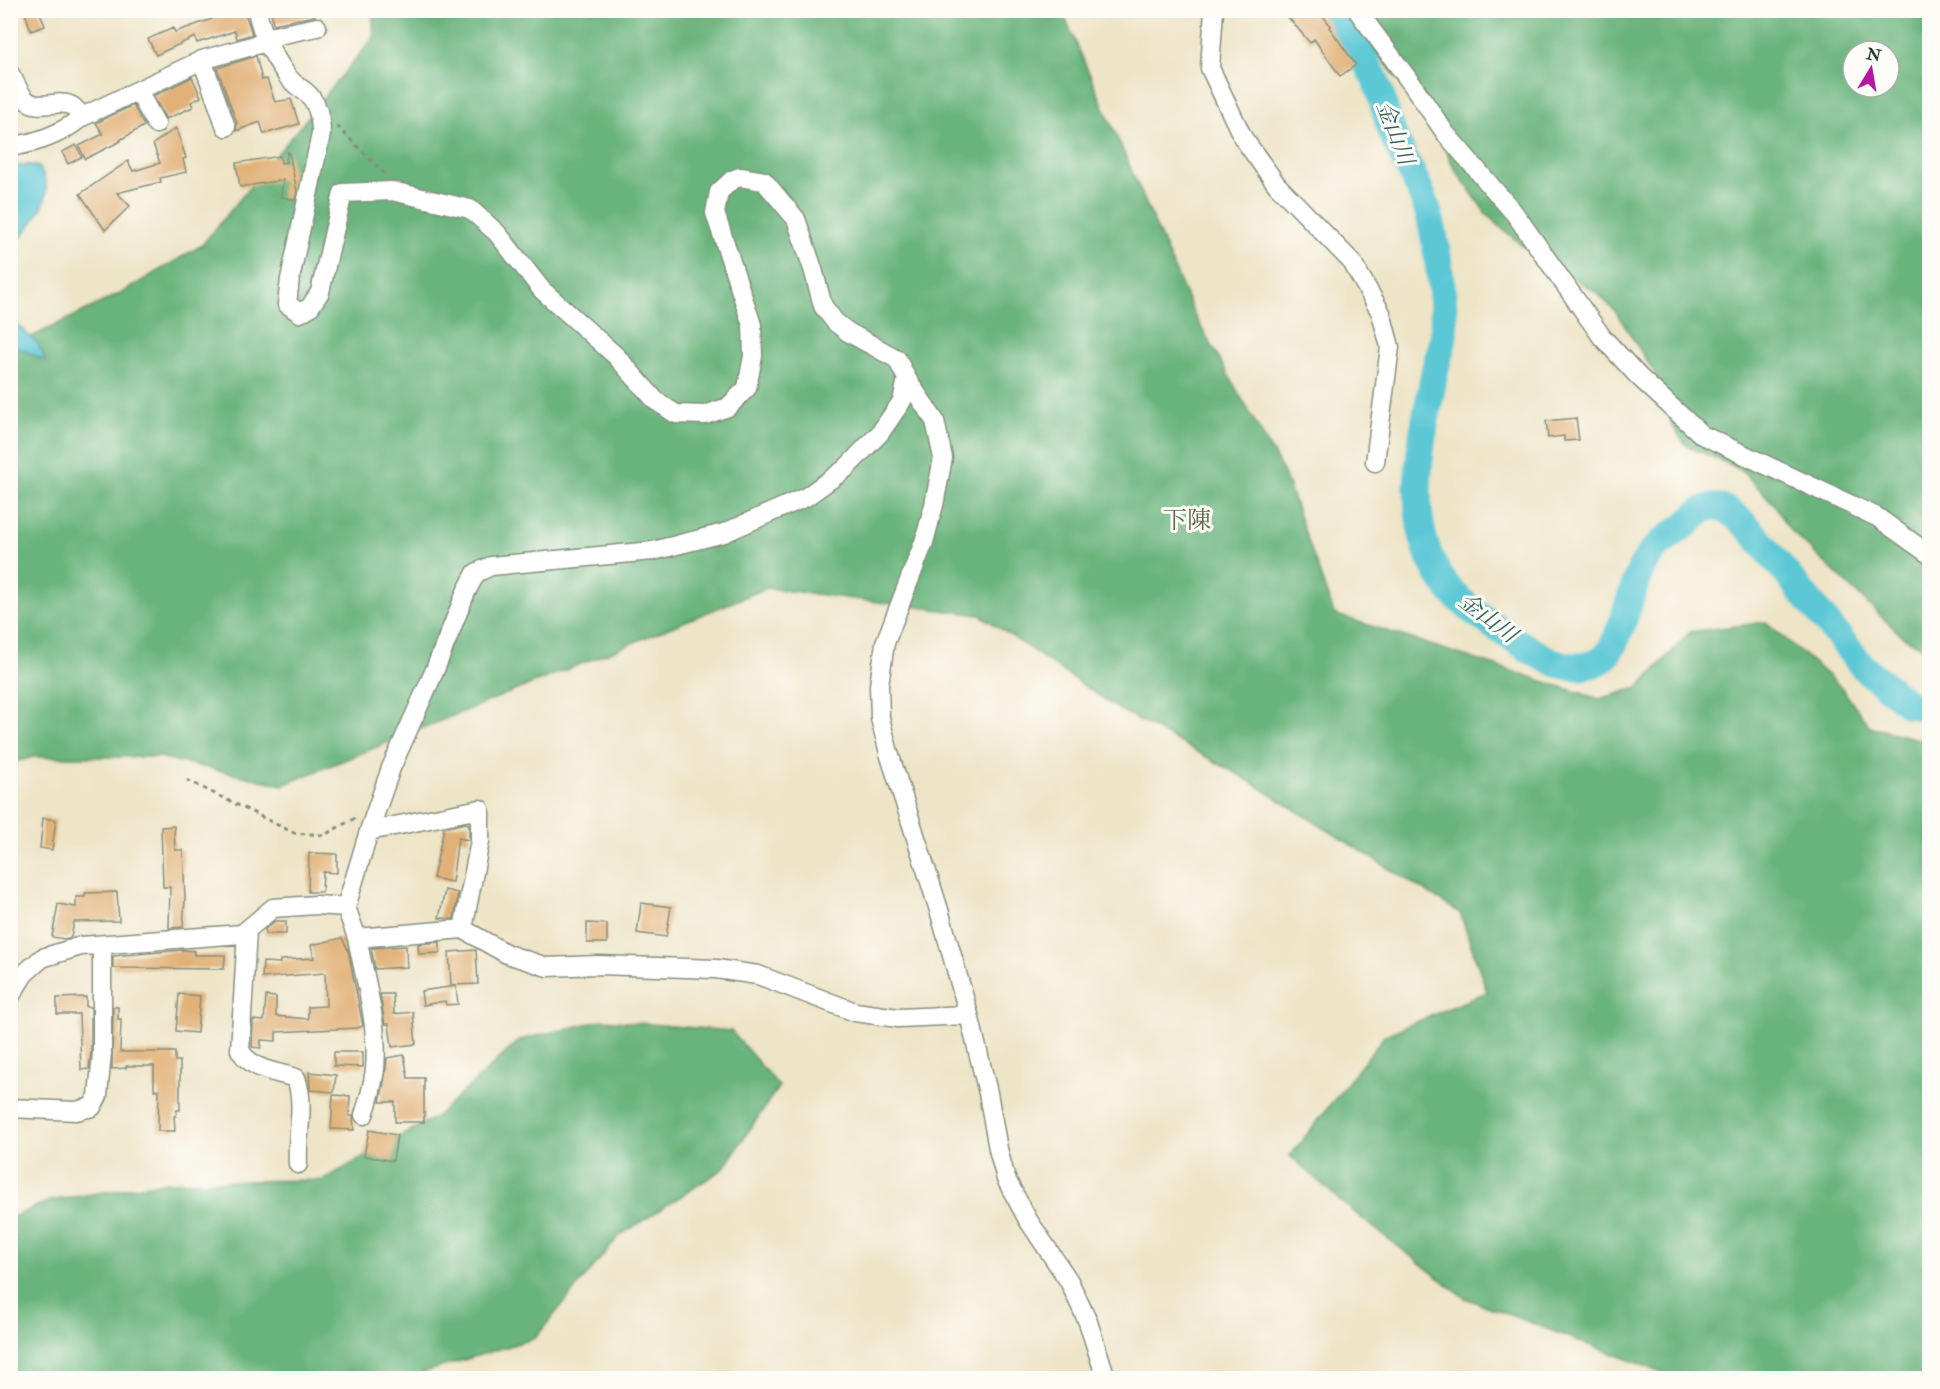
<svg xmlns="http://www.w3.org/2000/svg" width="1940" height="1389" font-family="'IM FELL Double Pica','Noto Serif JP',serif">
	<style>
		.forest { fill: #69b47c; stroke: #447858; stroke-width: 1.5; fill-rule: evenodd }
		.water { fill: #5cc8d5; stroke: #3e8284; stroke-width: 1.5 }
		.lines { fill: none; stroke-linecap: round; stroke-linejoin: round }
		.river { stroke: #5cc8d5; stroke-width: 28 }
		.building { fill: #e1b177 }
		.minor-casing { stroke: #86907e; stroke-width: 21 }
		.path { stroke: #86907e; stroke-width: 3; stroke-dasharray: 4.5 4.5; stroke-linecap: butt }
		.minor { stroke: #fff; stroke-width: 18 }
		.labels { text-anchor: middle; dominant-baseline: central; stroke-width: 6; stroke-linejoin: round; paint-order: stroke }
		.water-label { font-size: 22px; font-style: italic; fill: #2e605c; stroke: #fdfcf7 }
		.quarter-label { font-size: 24px; fill: #63664b; stroke: #fdfcf7 }
	</style>
	<rect width="100%" height="100%" fill="#fdfcf7"/>
	<filter id="ink" filterUnits="userSpaceOnUse"><feTurbulence type="fractalNoise" baseFrequency=".0167" numOctaves="2"/><feDisplacementMap in="SourceGraphic" scale="12" xChannelSelector="R" yChannelSelector="G"/><feConvolveMatrix kernelMatrix="1 2 1 2 8 2 1 2 1" color-interpolation-filters="sRGB"/></filter>
	<filter id="wash" filterUnits="userSpaceOnUse"><feTurbulence type="fractalNoise" baseFrequency=".008" numOctaves="4" result="noise"/><feDisplacementMap in="SourceGraphic" scale="24" xChannelSelector="R" yChannelSelector="G"/><feGaussianBlur stdDeviation="1.35" result="paint"/><feColorMatrix in="noise" values="0 0 0 0 0 0 0 0 0 0 0 0 0 0 0 0 0 1.4 0 .05"/><feComposite in="paint" operator="in"/></filter>
	<g filter="url(#wash)">
		<rect width="100%" height="100%" fill="#eee4c7"/>
		<!-- forest -->
		<path class="forest" d="M372 11H1062L1195 316 1284 473 1334 614 1599 699 1638 688 1690 632 1766 622 1841 687 1870 727 1918 739 1929 736V1378H1677L1465 1298 1351 1210 1290 1156 1385 1035 1487 992 1460 913 1243 777 1117 708 980 615 767 588 283 785 159 757H34L11 763V351L15 345 123 292 202 245 374 37Z
			M1352 11H1929V651L1903 637 1789 529 1775 505 1740 469 1687 446 1672 426 1657 377 1616 312 1596 292 1527 250 1487 215 1455 169 1431 122 1353 21ZM1853 51H1889V87H1853Z
			M603 1020 731 1031 779 1086 723 1169 619 1236 535 1338 406 1378H11L10 1218 49 1201 167 1182 323 1180 437 1116 520 1040Z"/>
		<!-- water -->
		<path class="water" d="M29 165 39 167C55 193 42 211 25 232 19 240 12 246 11 256V167Z
			M11 313 16 324 38 344 46 361 11 344Z"/>
		<g class="lines">
			<!-- river -->
			<path class="river" d="M1327 10C1345 31 1363 55 1375 79 1382 95 1385 113 1391 129 1400 155 1417 179 1426 205 1436 234 1447 310 1443 340 1441 350 1437 360 1435 370 1423 435 1401 514 1439 575 1457 604 1490 623 1518 642 1542 658 1570 676 1600 661 1619 651 1631 588 1642 567 1651 547 1670 536 1687 524 1692 520 1697 514 1703 510 1723 499 1743 522 1755 535L1864 668 1910 705 1930 708"/>
		</g>
		<g id="blocks">
			<!-- building -->
			<path class="building" d="M24 10H39L45 26 31 31Z
				M209 10H244L252 34 237 39 235 31 197 43 195 37 156 55 148 39 173 28 175 32 212 19Z
				M271 10H314L315 16 273 24Z
				M1282 10H1318L1331 26 1329 27 1356 65 1340 76 1314 39 1310 43Z
				M256 56 262 80 267 79 275 102 291 99 299 124 264 134 260 122 236 131 237 123 217 68Z
				M192 77 201 97 191 102 193 107 166 119 153 96Z
				M133 105 144 126 120 140 121 141 85 159 79 146 103 134 96 123Z
				M176 128 186 158 183 159 186 172 160 178 161 182 117 193 130 206 105 230 80 194 128 161 133 171 160 163 153 144Z
				M76 145 82 157 68 164 62 152Z
				M287 152H289L297 192 295 200 281 197 283 180 240 187 236 163 280 156 281 163 286 162Z
				M1576 418 1579 440 1564 441V436L1548 438 1546 421Z
				M43 818 56 820 52 850 40 848Z
				M465 823 469 824V840L458 838 452 882 433 878 444 828Z
				M174 826 175 850H183L185 899 183 927 169 928 170 887H163L161 827Z
				M309 853 337 854V873L323 872 322 892H308Z
				M445 890 458 893 454 919 439 918Z
				M117 892 119 921 74 922 71 937 65 939 52 937 58 904 76 907V897H85V893Z
				M641 903 671 907 666 937 637 933Z
				M275 921H286V934H265V929Z
				M587 923 607 924V943H587Z
				M342 938 348 950 363 1026 357 1028 276 1032V1041L261 1040V1048L252 1047 253 1020 264 1021 266 996 276 997V1016L308 1019V1007L326 1006 325 973 262 978 263 962 280 963V960L314 958 311 945Z
				M440 942V953L419 954 418 944Z
				M406 946 407 967 375 969 371 948Z
				M183 950 194 951V955H225L224 969 113 968V956Z
				M476 950 478 984 451 985 449 952Z
				M456 986 458 1004 446 1005 445 1001 423 1005 421 991Z
				M179 994 200 996 197 1033 176 1031Z
				M380 994H393L394 1014 413 1012 416 1044 392 1047 389 1024H385Z
				M86 997V1007H91V1052L89 1069 81 1070 79 1014H57V998Z
				M113 1007H118V1019H121L120 1052H175V1061H180V1110H177L176 1116H174L175 1131H158L159 1090H154V1066H126V1068L112 1069Z
				M334 1052H363V1067L334 1066Z
				M404 1055 408 1078H424V1122H395V1102H380L385 1077 387 1058Z
				M309 1072 336 1075 334 1092 310 1090Z
				M333 1095 350 1096 349 1116H353L354 1130 331 1129Z
				M369 1130 397 1135 393 1161 364 1156Z"/>
		</g>
	</g>
	<g filter="url(#ink)">
		<use href="#blocks" fill-opacity="0" stroke="#86907e" stroke-width="1.5"/>
		<g class="lines">
			<!-- minor casing -->
			<g class="minor-casing">
				<path id="minor" d="M257 10C262 36 273 56 288 77 294 85 303 89 309 95 319 106 321 120 321 134L290 279 287 304 300 313 310 307 320 292 343 193 392 191 470 209 497 233 542 290 616 356 656 401 676 414 705 415 728 407 747 388 753 356 752 325 715 213 719 192 732 180 740 177 764 181 796 219 813 269 823 306 835 322 848 332 897 359 907 379 935 421 943 458 934 505 924 542 885 643 879 685 880 718 889 753 939 910 969 1015 988 1093 998 1149 1006 1179 1028 1220 1069 1281 1088 1322 1106 1378
					M1214 10 1210 68 1243 138 1277 185 1352 262 1381 313 1390 347 1375 462
					M1357 10 1414 87 1446 134 1515 214 1602 337 1639 377 1702 435 1877 517 1930 555
					M264 38 317 27
					M10 74C15 81 19 93 25 99 38 112 58 98 72 106 76 109 79 113 82 117L202 60
					M138 91 156 124
					M226 127 202 60 266 42
					M10 147C39 142 60 135 82 117
					M907 379 902 401 880 433 845 469 806 497 724 533 653 551 491 566 476 573 466 592 434 672 391 768 369 831 346 907 357 938 463 929 507 954 547 967 598 965 716 969 758 975 855 1012 898 1018 969 1015
					M369 831 480 809V841L463 929
					M247 931 240 1050C251 1070 276 1072 296 1078 306 1107 296 1134 298 1164
					M357 938C365 979 379 1027 375 1069 373 1085 369 1100 364 1115
					M10 997 24 974 42 958 81 946 242 934 273 908 316 905 346 907
					M10 1108 76 1111 92 1107 98 1096 102 1053V945"/>
			</g>
			<!-- path -->
			<path class="path" d="M337 126 386 175
				M187 780 294 833 324 835 357 817"/>
			<!-- minor -->
			<use href="#minor" class="minor"/>
		</g>
	</g>
	<g class="labels">
		<!-- water labels -->
		<g class="water-label">
			<text transform="translate(1395 133) rotate(69)">金山川</text>
			<text transform="translate(1488 618) rotate(37)">金山川</text>
		</g>
		<!-- quarter labels -->
		<g class="quarter-label">
			<text x="1187" y="520">下陳</text>
		</g>
	</g>
	<!-- margin -->
	<rect width="1940" height="1389" fill="none" stroke="#fdfcf7" stroke-width="36"/>
	<!-- north arrow -->
	<g transform="translate(1871 69) rotate(11)"><circle r="28" fill="#fdfcf7" stroke="#a4b0a9" stroke-width="1.5"/>
	<path d="M0-4.5L10 22L0 15L-10 22Z" fill="#b5179e"/>
	<text y="-9" font-size="16" font-weight="bold" text-anchor="middle" fill="#1f3d34">N</text>
	</g>
</svg>
